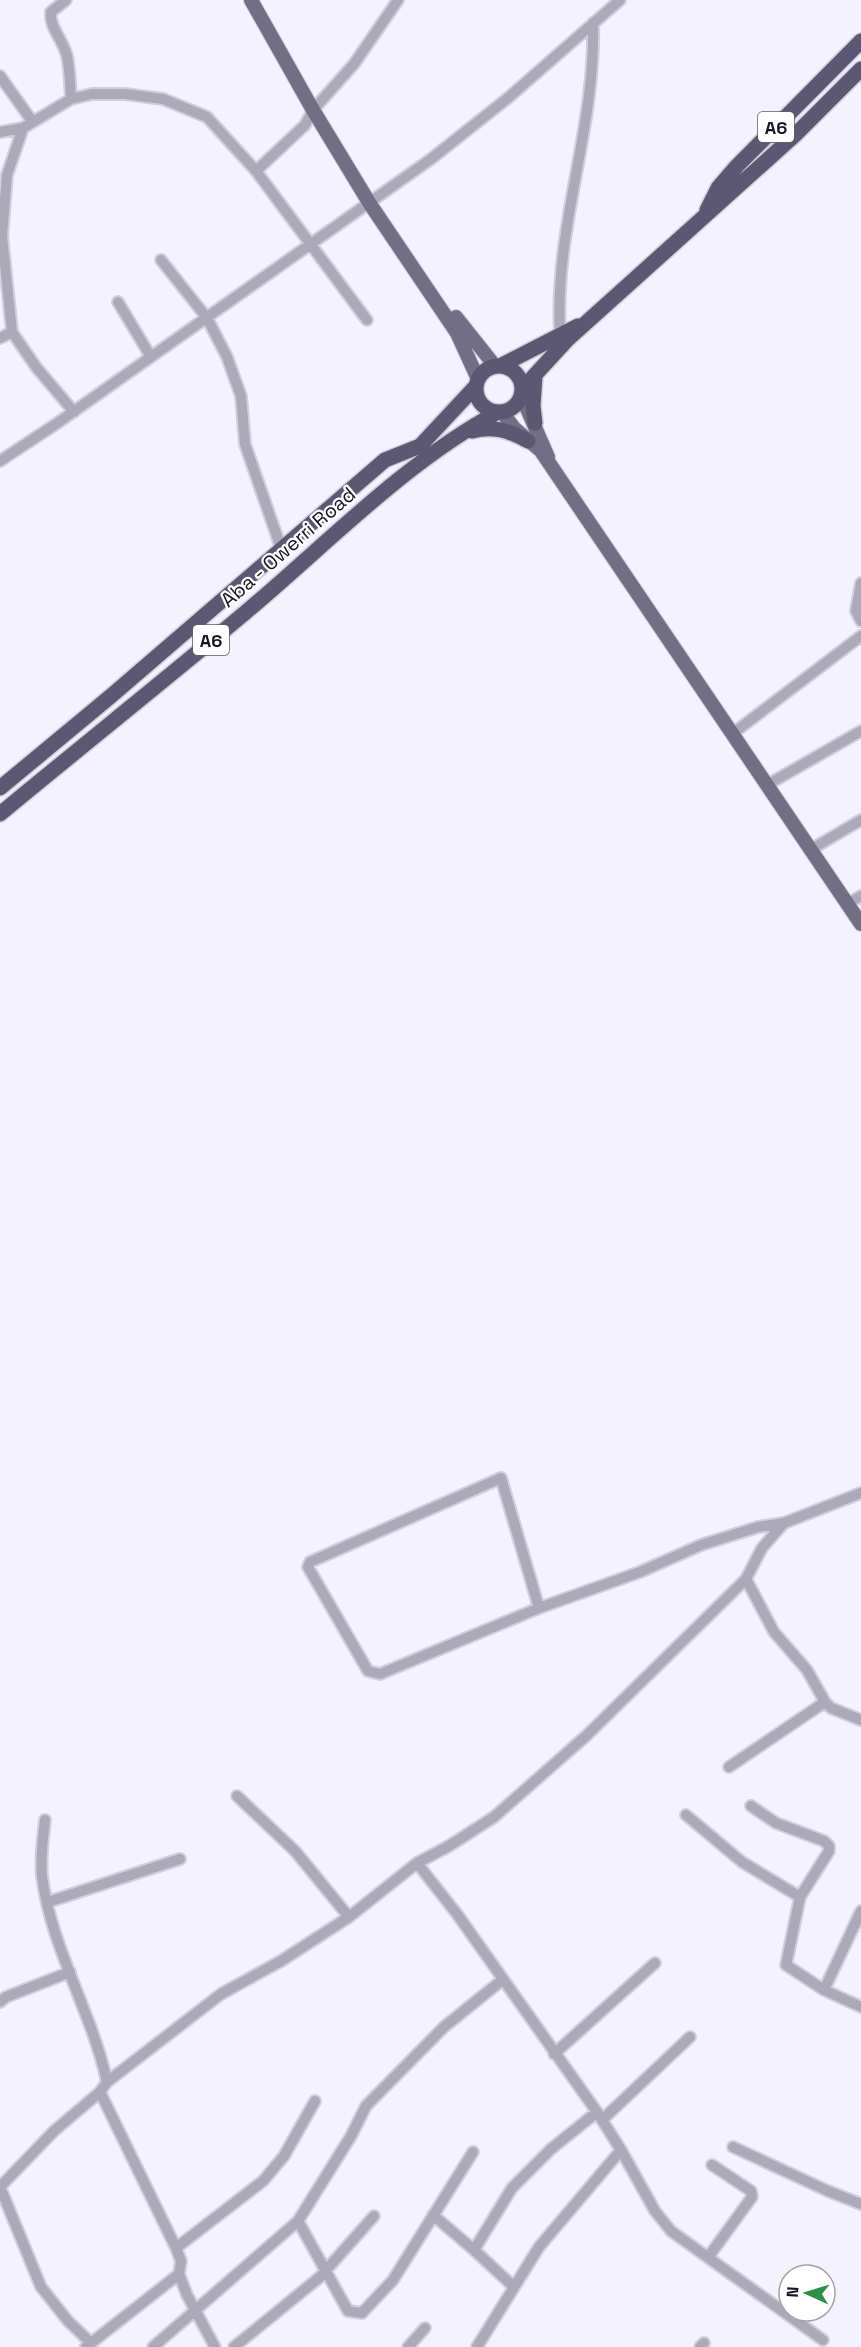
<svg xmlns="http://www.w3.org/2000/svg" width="861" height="2347" font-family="'Space Grotesk',sans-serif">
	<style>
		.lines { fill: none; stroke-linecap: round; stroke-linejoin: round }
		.minor-casing { stroke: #d1cfdb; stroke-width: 14 }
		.major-casing { stroke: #d1cfdb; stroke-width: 16 }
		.highway-casing { stroke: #d1cfdb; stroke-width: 18 }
		.minor { stroke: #acaab8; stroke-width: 10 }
		.major { stroke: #716e86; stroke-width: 14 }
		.highway { stroke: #5c5873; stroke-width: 15 }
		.labels { text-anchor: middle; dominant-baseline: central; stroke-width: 4.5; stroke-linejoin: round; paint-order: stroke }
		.shield { fill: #fff; stroke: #5d5c64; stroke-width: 1.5 }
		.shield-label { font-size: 18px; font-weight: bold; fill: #181621 }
		.street-label { font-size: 20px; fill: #181621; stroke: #fff }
	</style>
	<rect width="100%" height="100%" fill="#f4f2ff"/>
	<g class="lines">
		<!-- minor casing -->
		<g class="minor-casing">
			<path id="minor" d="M66 0 51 12C49 27 63 40 67 56 70 69 70 85 71 99
				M0 76 32 121
				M0 132 23 128
				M256 171 305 125 313 110 354 64 398 0
				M161 260 207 318 227 357 241 396 245 444 281 548
				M118 302 151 357
				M560 333C554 227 596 129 593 23
				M0 338 12 332
				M74 412 36 367 12 332 2 236 7 175 23 128 71 99 92 94H125L163 99 207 117 256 171 367 320
				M0 461 56 424 431 159 508 98 620 0
				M861 583 856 611 861 621
				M732 734 861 636
				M767 785 861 731
				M810 850 861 820
				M847 904 861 896
				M746 1579 774 1632 807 1670 825 1702 831 1708 861 1720
				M539 1608 501 1478 310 1562 308 1567 368 1671 380 1674 539 1608 640 1572 701 1545 758 1527 784 1523
				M729 1767 825 1702
				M237 1796 295 1851 349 1917
				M751 1806 776 1823 824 1841 829 1846V1851L800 1897
				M686 1815 742 1862 800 1897 786 1965 824 1990 861 2007
				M45 1820C43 1839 40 1857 42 1876 51 1948 92 2012 107 2082
				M417 1863 457 1914 597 2112 621 2150 655 2211 671 2231 823 2340
				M48 1902 180 1859
				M824 1990 861 1911
				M0 2002 6 1997 70 1972
				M554 2054 655 1963
				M100 2092 176 2248 181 2261 179 2274
				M602 2120 690 2037
				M733 2147 828 2191 861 2204
				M0 2187 54 2131 100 2092 107 2082 221 1994 281 1961 349 1917 417 1863 449 1846 494 1817 586 1736 746 1579 762 1548 784 1523 861 1493
				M0 2187 41 2287 68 2321 90 2342
				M433 2215 474 2250
				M298 2221 351 2136 366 2106 444 2027 501 1981
				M176 2248 263 2181 284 2156 315 2101
				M709 2256 752 2197 751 2191 712 2165
				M514 2287 474 2250 512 2188 551 2149 597 2112
				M86 2347 179 2274 187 2295 215 2347
				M153 2347 298 2221 348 2311 362 2313 393 2280 473 2152
				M234 2347 320 2277 374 2216
				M408 2347 425 2328
				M477 2347 539 2247 621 2150
				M700 2347 704 2343"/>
		</g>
		<!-- major casing -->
		<g class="major-casing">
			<path id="major" d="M251 0 313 110 370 204 457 333 478 379
				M456 317 495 366
				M521 395 548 457
				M502 412 514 428 541 451 861 924"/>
		</g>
		<!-- highway casing -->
		<g class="highway-casing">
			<path id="highway" d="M707 210 718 188 737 166 861 41
				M502 365 578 326
				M476 389a23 23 0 1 1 46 0a23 23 0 1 1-46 0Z
				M535 376 533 406 535 423
				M522 389 568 339 796 134 861 69
				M472 431C493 425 510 431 528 441
				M0 788 111 696 385 460 420 446 476 386
				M0 814C82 746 165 680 246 612 328 543 404 463 498 412"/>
		</g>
		<!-- minor -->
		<use href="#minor" class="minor"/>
		<!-- major -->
		<use href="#major" class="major"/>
		<!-- highway -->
		<use href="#highway" class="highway"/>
	</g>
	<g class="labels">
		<!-- shield labels -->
		<g class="shield">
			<rect x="758" y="112" width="36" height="30" rx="4.5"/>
			<rect x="193" y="625" width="36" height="30" rx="4.5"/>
		</g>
		<g class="shield-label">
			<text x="776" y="127">A6</text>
			<text x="211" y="640">A6</text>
		</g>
		<!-- street labels -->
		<g class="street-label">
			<text transform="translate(288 547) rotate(-41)">Aba - Owerri Road</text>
		</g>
	</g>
	<!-- north arrow -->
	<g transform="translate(807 2293) rotate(274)"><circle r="28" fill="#ffffff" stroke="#a3a2a6" stroke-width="1.5"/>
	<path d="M0-4.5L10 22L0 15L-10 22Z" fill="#2d8f43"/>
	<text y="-9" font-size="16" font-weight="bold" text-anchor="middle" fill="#181621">N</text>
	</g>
</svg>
